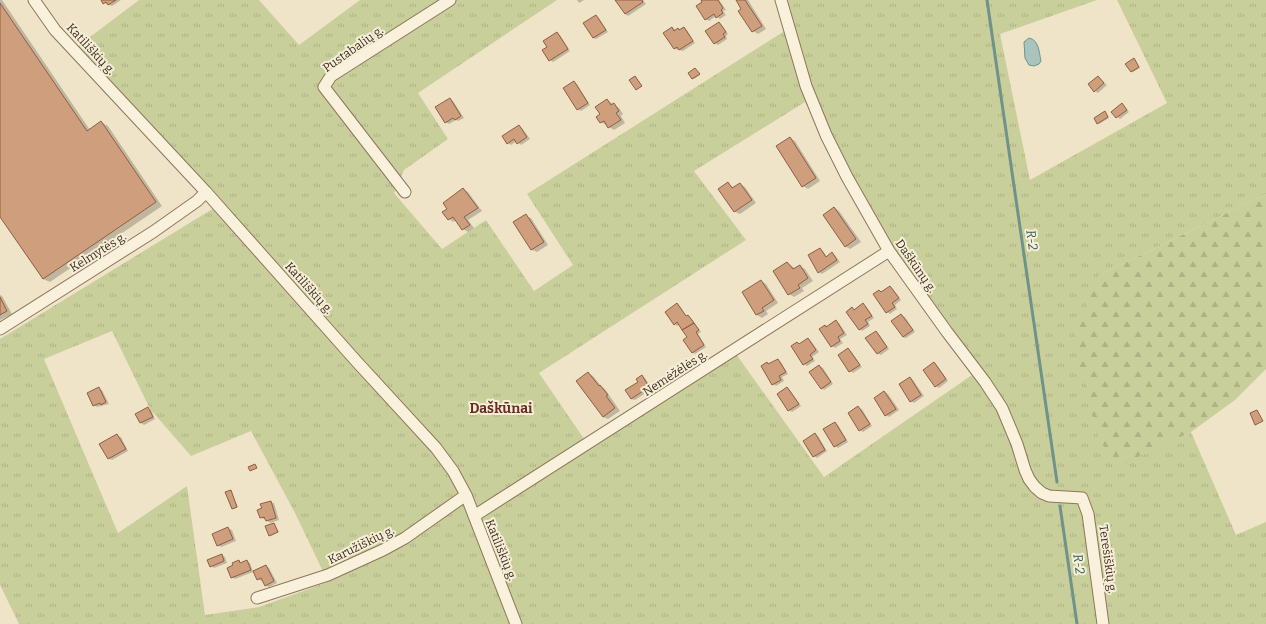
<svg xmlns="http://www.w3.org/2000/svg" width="1266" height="624" font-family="Bitter,serif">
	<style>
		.grass { fill: url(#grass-tufts); fill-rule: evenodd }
		.forest { fill: url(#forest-firs) }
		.water { fill: #a9c4bc; stroke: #6f938a }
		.shadow { fill: #0003 }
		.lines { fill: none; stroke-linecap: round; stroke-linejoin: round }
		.stream { stroke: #6f938a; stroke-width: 3 }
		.building { fill: #cf9f7d; stroke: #8d5f41 }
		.minor-casing { stroke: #8d765c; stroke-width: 13 }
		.minor { stroke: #faf1dc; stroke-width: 11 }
		.labels { text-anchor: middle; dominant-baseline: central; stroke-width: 4; stroke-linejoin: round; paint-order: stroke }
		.street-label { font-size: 12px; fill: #3d2e20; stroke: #f7eed8 }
		.water-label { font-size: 13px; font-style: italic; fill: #2f5d5a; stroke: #f7eed8 }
		.quarter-label { font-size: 14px; font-weight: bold; fill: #6b2e1e; stroke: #f7eed8 }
	</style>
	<defs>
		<pattern id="grass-tufts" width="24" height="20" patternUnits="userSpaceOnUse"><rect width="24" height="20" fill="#c9cf9b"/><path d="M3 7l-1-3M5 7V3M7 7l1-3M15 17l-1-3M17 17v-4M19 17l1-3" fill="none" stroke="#aeb285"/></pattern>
		<pattern id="forest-firs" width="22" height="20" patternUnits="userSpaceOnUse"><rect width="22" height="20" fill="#c9cf9b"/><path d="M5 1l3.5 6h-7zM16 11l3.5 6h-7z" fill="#aeb285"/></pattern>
	</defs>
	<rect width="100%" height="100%" fill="#f0e4c8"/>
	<!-- grass -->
	<path class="grass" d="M139 0H259L299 45 360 0H557L418 93 448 139 404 170 394 193 442 249 486 220 534 291 573 265 527 194 794 25 788 0H1097L1000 34 1030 180 1167 103 1117 0H1266V194L1098 276 1121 464 1191 432 1236 535 1266 522V624H522L469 491 449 455 78 46ZM805 102 888 257 972 375 824 477 736 354 589 446 539 373 746 240 694 171Z
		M214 208 442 463 457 488 510 624H19L0 585V339ZM112 331 150 409 191 456 251 431 295 513 328 582 259 607 205 615 187 486 118 533 44 359Z"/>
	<!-- forest -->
	<path class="forest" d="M1266 194V369L1235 400 1191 432 1121 465 1099 441 1073 341 1098 276Z"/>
	<!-- water -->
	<path class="water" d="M1029 38C1039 40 1039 52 1041 61L1039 64 1034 66 1029 65 1025 58 1024 42Z"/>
	<!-- shadow -->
	<path class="shadow" d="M0 0H2L90 130 101 122 108 126 162 206 50 282 43 279 0 215Z
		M102 0H121L112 6 104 3Z
		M577 0H584L579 3Z
		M616 0H643L646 4 628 16 625 14Z
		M703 0H719L726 10 723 11 726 15 720 19 716 16 709 21 705 19Z
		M737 0H748L766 29 758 34 753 31 743 9Z
		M596 16 599 18 608 32 596 39 593 38Z
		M719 23 722 25 728 34 726 36 727 39 718 45 715 43Z
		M672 28 680 31 684 28 687 30 695 43 683 51 675 49Z
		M557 33 560 35 570 51 553 62 550 60Z
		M1135 60 1140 68 1133 72H1132Z
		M696 70 700 75 694 79 689 73Z
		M1098 77 1107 85 1098 93 1095 91Z
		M574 82 577 84 590 105 581 111 578 109Z
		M450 99 453 101 464 118 458 121 456 120 449 124 446 122Z
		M607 100 619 108 623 114 621 116 625 123 614 130 609 127 607 125H606L601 122V115Z
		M1122 104 1129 112 1120 119 1112 112Z
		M1105 112 1109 118 1099 124 1098 123Z
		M519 126 522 128 530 139 521 145 517 141 511 145 508 143Z
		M790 138 795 141 820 181 808 189 803 186Z
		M728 183 734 188 740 184 745 187 756 203 740 214 735 212Z
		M463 189 468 192 482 211 468 220 474 228 468 232 463 229 456 220 453 222 449 219 448 209Z
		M835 208 839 211 861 242 850 249 845 246Z
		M526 216 531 218 548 245 537 252 532 250 515 223Z
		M820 249 823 251 827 257 832 254 835 255 840 262 822 274 819 272Z
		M788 263 792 266 795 269 800 266 805 269 813 281 802 288 804 291 794 297 789 294 774 272Z
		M761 281 766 284 778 303 766 311 768 314 762 318 757 315 743 293Z
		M890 287 893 289 901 300 895 305 897 309 890 314 887 312 882 293Z
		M0 295 2 296 12 314 0 320Z
		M863 304 866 306 874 318 868 322 870 326 862 331 859 329 852 309 855 310Z
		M677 305 680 306 687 317 688 316 691 318 701 332 698 334 706 347 695 354 692 352 688 337 680 324 677 326 674 324Z
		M901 315 905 317 915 332 906 338 903 337Z
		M836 322 839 323 847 335 840 339 843 343 835 348 832 346 820 329 825 326 827 327Z
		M876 332 879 334 889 349 881 355 877 353Z
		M808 339 811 341 819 352 812 357 815 361 807 366 804 364 800 345Z
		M848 349 851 351 862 367 853 373 850 371 839 355Z
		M778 360 781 362 788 374 782 377 784 381 776 386 773 384 767 363 770 365Z
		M934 363 937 365 948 381 939 388 936 386Z
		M819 366 823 368 833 384 824 390 821 388Z
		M588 373 593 376 602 387 605 389 620 411 608 419 603 417Z
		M642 376 645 378 652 389 635 400 631 399Z
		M910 378 913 380 924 396 914 403 911 401Z
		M787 388 790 390 801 406 792 412 789 410 778 394Z
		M99 389 102 390 109 404 97 407 94 405Z
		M885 392 888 394 899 410 889 417 886 415Z
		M858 408 862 409 872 426 863 432 860 430Z
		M148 409 151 410 155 419 144 425 141 423 137 415Z
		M835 423 838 425 848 442 838 448 835 446Z
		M815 435 818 436 827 451 817 458 814 456Z
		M117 436 121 437 128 451 112 460 108 458Z
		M231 491 238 507 234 509 233 508Z
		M270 502 274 503 279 520 270 523 266 519H264L261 518 263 509Z
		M274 524 279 532 271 536 270 535Z
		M228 528 232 530 236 541 221 547 218 545Z
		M222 555 225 557 227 563 214 568 211 566Z
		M247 561 250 563 253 572 235 579 232 577 239 562 241 563Z
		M266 566 269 568 277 583 269 587 265 585 263 580 261 581 258 579Z"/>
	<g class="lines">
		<!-- stream -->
		<path class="stream" d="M987 0 1057 482
			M1060 506 1077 624"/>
	</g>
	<!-- building -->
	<path class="building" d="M101 0H116L108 5 106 2 103 4Z
		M615 0H642L643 2 625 14Z
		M701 0H718L723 8 721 10 723 13 716 18 714 14 705 20 696 6 702 2Z
		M736 0H745L762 26 752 32 738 11 741 9Z
		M0 3 87 131 101 121 156 202 43 279 0 217Z
		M596 15 606 30 593 38 583 23Z
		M719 22 726 32 723 34 725 37 714 44 705 31Z
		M672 27 674 31 678 28 679 30 684 27 693 41 679 50 677 47 674 49 663 33Z
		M557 32 568 49 549 61 542 50 547 47 543 41Z
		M1134 58 1139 67 1131 72 1125 64Z
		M695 68 700 74 692 79 688 73Z
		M635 76 642 86 636 90 629 80Z
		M1098 76 1104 83 1094 92 1088 84Z
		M574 81 588 103 577 110 563 88Z
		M450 98 461 116 455 120 453 118 445 123 435 107Z
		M607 99 611 105 614 103 619 111 616 113 621 120 608 128 604 121 600 123 596 117 600 114 595 107Z
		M1122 103 1127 110 1116 118 1111 112Z
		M1105 111 1108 117 1097 124 1094 118Z
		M519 125 527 137 517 144 514 139 507 144 502 136Z
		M790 137 816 178 802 187 776 146Z
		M728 182 732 188 740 183 752 200 734 212 718 189Z
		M463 188 478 208 464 217 470 225 462 230 453 217 448 220 442 212 447 209 443 203Z
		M834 207 856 239 845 247 823 215Z
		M526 214 544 242 531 250 513 222Z
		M820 248 826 257 832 252 837 260 818 273 808 255Z
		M787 262 793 269 800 265 808 278 798 285 800 288 788 295 773 271Z
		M761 280 774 300 762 308 764 311 756 315 742 292Z
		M890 286 899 298 892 303 895 307 886 313 873 294 879 290 881 292Z
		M0 297 7 311 0 315Z
		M677 303 686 316 688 315 694 323 682 330 677 322 674 325 665 312Z
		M863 303 872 316 865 320 868 324 859 330 846 312 852 307 854 310Z
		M901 314 913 330 903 337 891 321Z
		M836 320 844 333 838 337 840 341 831 347 819 329 825 325 826 327Z
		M694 323 699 330 696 332 704 345 692 353 683 340 687 337 682 330Z
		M876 331 887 347 877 354 865 338Z
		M808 338 816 350 810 355 813 359 803 365 791 346 797 342 799 344Z
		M848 348 860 365 849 372 838 355Z
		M778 359 786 372 779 376 781 380 772 385 761 366 767 362 768 364Z
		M934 362 946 379 935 387 923 370Z
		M819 365 831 382 821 389 809 372Z
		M588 372 599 386 600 385 608 395 606 396 615 408 603 417 576 381Z
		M642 375 649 387 631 399 625 390 638 382 636 379Z
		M910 377 921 395 910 402 899 384Z
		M99 387 106 402 101 405 100 403 93 406 87 393Z
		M787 387 799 404 788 411 777 394Z
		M884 391 896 409 885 416 874 398Z
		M858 406 870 424 859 431 848 413Z
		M148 407 153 417 140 423 135 414Z
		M1257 410 1263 421 1255 425 1250 413Z
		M835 422 846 440 834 447 823 429Z
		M815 433 825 450 813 457 803 441Z
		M117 434 126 449 108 459 99 444Z
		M255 464 257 468 250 471 248 467Z
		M231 490 237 507 232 509 225 492Z
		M271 501 276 518 266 521 264 517 260 518 257 510 262 508 260 504Z
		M274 523 278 532 269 536 265 526Z
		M228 527 233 539 217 546 212 534Z
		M222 554 224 561 210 567 207 560Z
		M239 560 240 563 247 560 251 570 231 578 227 568 233 565 232 563Z
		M266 565 274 581 265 586 261 578 257 580 253 571Z"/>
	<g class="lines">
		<!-- minor casing -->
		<g class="minor-casing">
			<path id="minor" d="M34 0 55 30 206 192 357 362 436 448 453 471 466 495 516 624
				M781 0 806 86 826 135 847 177 889 251 947 332 985 382 1002 408 1017 444 1025 470 1029 479 1035 487 1042 493 1049 496 1082 498 1088 514 1103 624
				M405 192 324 87 331 76 450 0
				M0 329 153 232 197 201 206 192
				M474 516 889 251
				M257 598 328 575 383 550 405 538 466 495"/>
		</g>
		<!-- minor -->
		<use href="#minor" class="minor"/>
	</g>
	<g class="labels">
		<!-- street labels -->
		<g class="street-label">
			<text transform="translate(91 49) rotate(47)">Katiliškių g.</text>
			<text transform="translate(353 49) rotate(-35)">Pustabalių g.</text>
			<text transform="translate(98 252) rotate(-32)">Kelmytės g.</text>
			<text transform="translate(916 266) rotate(55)">Daškūnų g.</text>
			<text transform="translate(309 288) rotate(48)">Katiliškių g.</text>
			<text transform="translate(675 373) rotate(-33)">Nemėžėlės g.</text>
			<text transform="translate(361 545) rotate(-26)">Karužiškių g.</text>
			<text transform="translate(501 550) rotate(68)">Katiliškių g.</text>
			<text transform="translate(1108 559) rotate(82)">Terešiškių g.</text>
		</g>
		<!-- water labels -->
		<g class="water-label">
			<text transform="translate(1032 240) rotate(82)">R-2</text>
			<text transform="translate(1079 564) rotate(82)">R-2</text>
		</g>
		<!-- quarter labels -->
		<g class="quarter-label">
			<text x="501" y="408">Daškūnai</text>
		</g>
	</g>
</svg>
